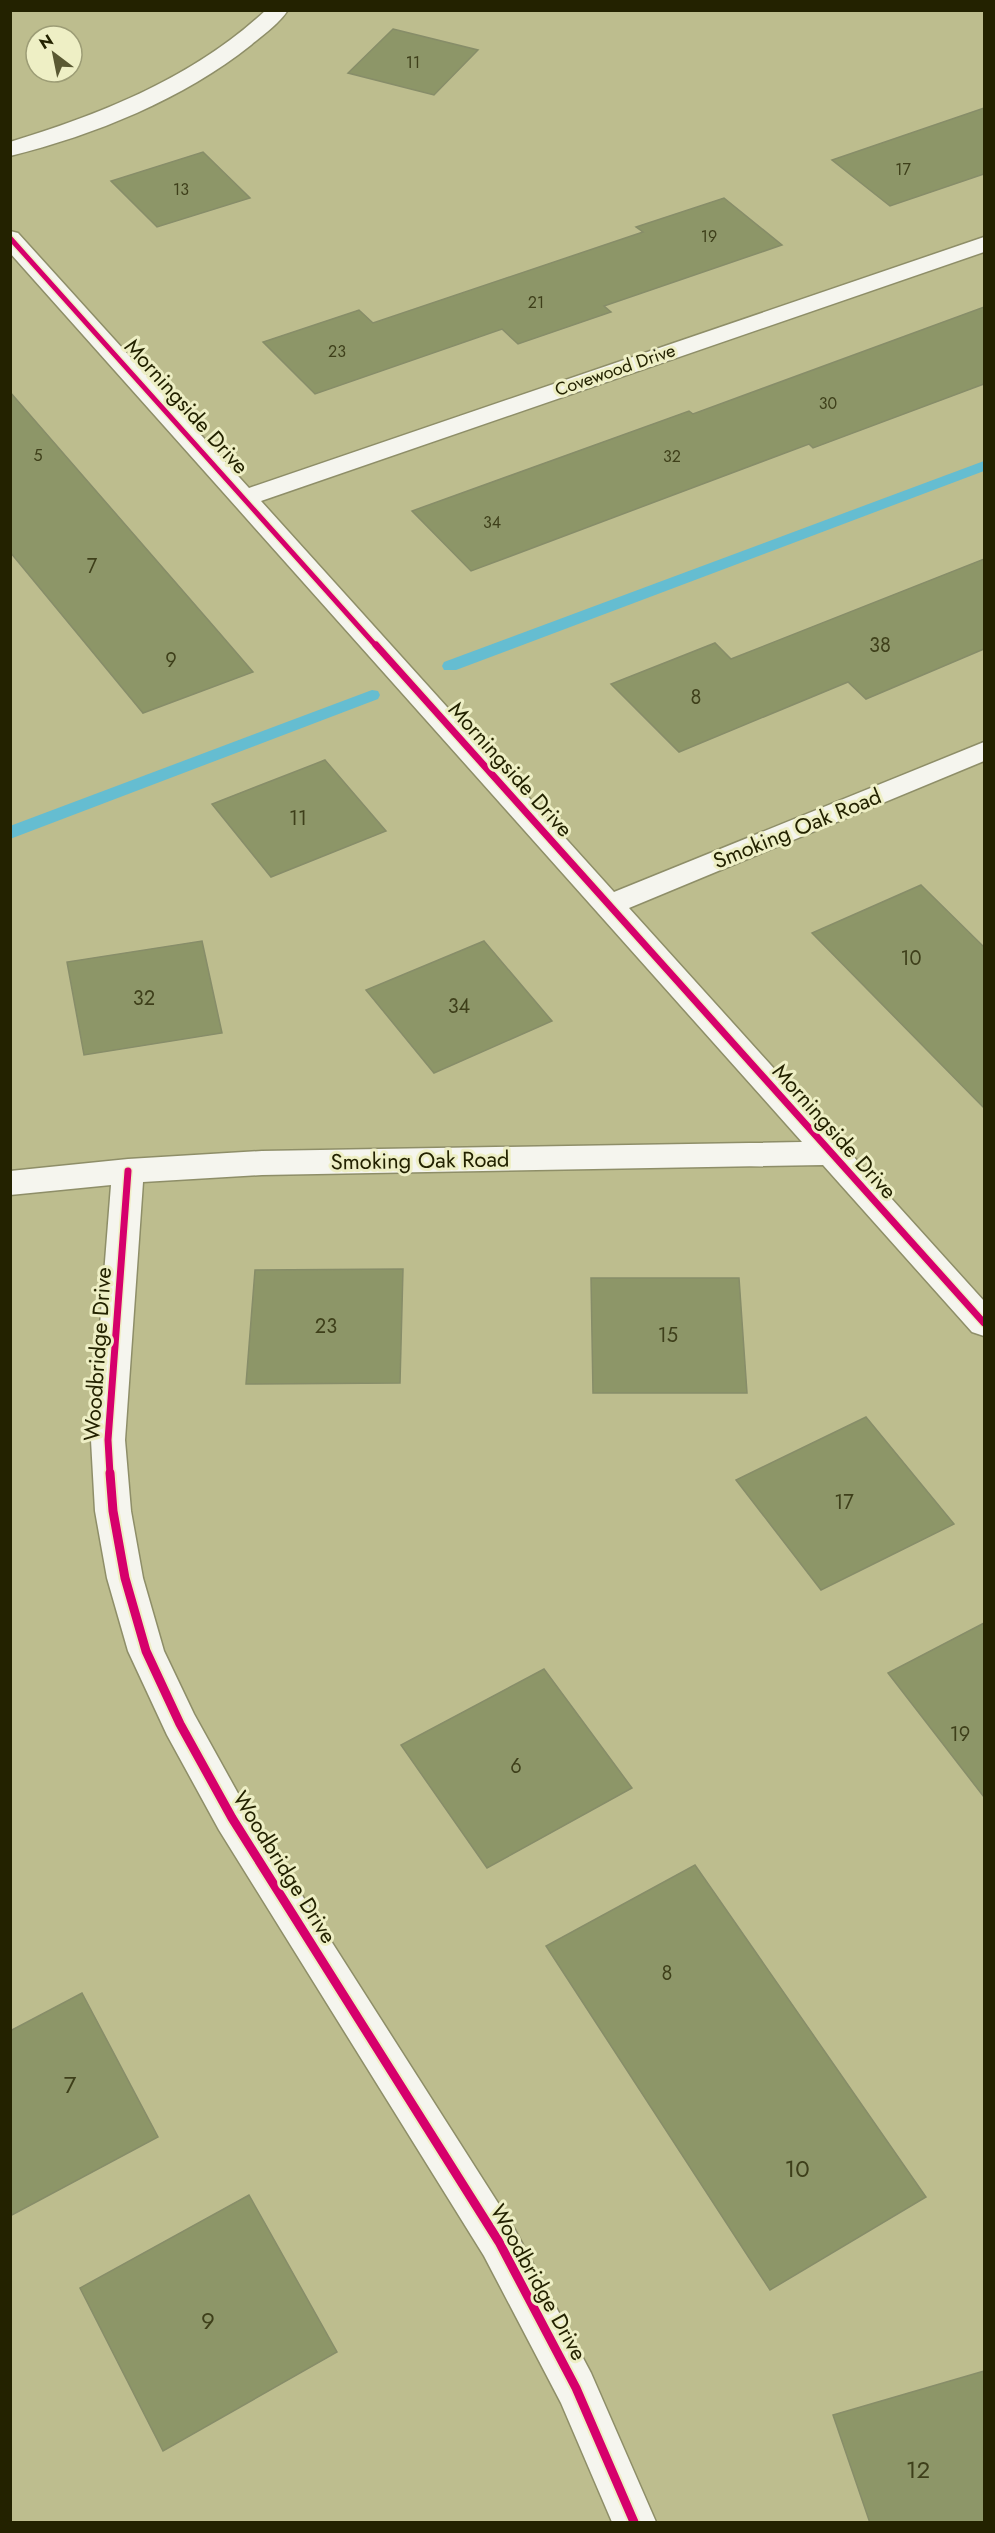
<svg xmlns="http://www.w3.org/2000/svg" width="995" height="2533" font-family="Jost,sans-serif">
	<style>
		.lines { fill: none; stroke-linecap: round; stroke-linejoin: round }
		.stream { fill: #65bdd1; fill-rule: evenodd }
		.building { fill: #8d9668; stroke: #878d69; stroke-width: 1.5 }
		.minor-casing { stroke: #8e8e68; stroke-width: 3 }
		.minor { fill: #f5f5ee; fill-rule: evenodd }
		.cycleway-far2-casing { stroke: #eeefc5; stroke-width: 8 }
		.cycleway-far1-casing { stroke: #eeefc5; stroke-width: 10 }
		.cycleway-casing { stroke: #eeefc5; stroke-width: 13 }
		.cycleway-far2 { stroke: #d6006c; stroke-width: 5 }
		.cycleway-far1 { stroke: #d6006c; stroke-width: 7 }
		.cycleway { stroke: #d6006c; stroke-width: 9 }
		.labels { text-anchor: middle; dominant-baseline: central; stroke-width: 6; stroke-linejoin: round; paint-order: stroke }
		.far-number-label { font-size: 16px; fill: #3e3f1a }
		.far-street-label { font-size: 18px; fill: #232200; stroke: #eeefc5 }
		.number-label { font-size: 20px; fill: #3e3f1a }
		.street-label { font-size: 22px; fill: #232200; stroke: #eeefc5 }
		.near-number-label { font-size: 24px; fill: #3e3f1a }
	</style>
	<rect width="100%" height="100%" fill="#bdbd8e"/>
	<g class="lines">
		<!-- stream -->
		<path class="stream" d="M984 461V471L456 670H444L442 666 444 662Z
			M372 690 378 691 380 695 378 699 10 839V826Z"/>
	</g>
	<!-- building -->
	<path class="building" d="M393 29 478 50 434 95 348 73Z
		M984 108V174L890 206 832 160Z
		M203 152 250 198 157 227 111 181Z
		M724 198 782 245 604 306 611 312 518 344 502 329 315 394 263 342 359 310 373 323 643 232 636 227Z
		M984 307V384L813 448 809 444 471 571 412 511 689 411 693 414Z
		M10 392 216 629 253 672 143 713 10 552Z
		M984 559V649L866 699 848 682 679 752 611 684 715 643 731 659Z
		M325 760 386 831 271 877 212 804Z
		M921 885 984 947V1108L812 933Z
		M202 941 222 1033 84 1055 67 962Z
		M484 941 552 1021 434 1073 366 990Z
		M403 1269 400 1383 246 1384 255 1270Z
		M591 1278H739L747 1393H593Z
		M866 1417 954 1524 821 1590 736 1480Z
		M984 1623V1797L888 1673Z
		M544 1669 632 1788 487 1868 401 1745Z
		M695 1865 926 2197 770 2290 546 1946Z
		M82 1993 158 2137 10 2216V2031Z
		M249 2195 337 2352 163 2451 80 2288Z
		M984 2371V2523H870L833 2415Z"/>
	<g class="lines">
		<!-- minor casing -->
		<g class="minor-casing">
			<path id="minor" d="M266 10H288C279 24 264 34 251 45 183 99 95 135 10 156V142C102 114 195 77 266 10Z
				M10 231 18 233 249 488 984 237V252L261 501 614 892 984 742V761L629 908 984 1301V1336L972 1332 823 1165 262 1175 143 1182 125 1440 131 1511 143 1578 164 1651 194 1714 245 1806 514 2228 591 2373 656 2522H612L561 2403 484 2256 219 1830 167 1735 128 1651 107 1578 95 1511 91 1440 111 1185 10 1195V1171L128 1159 262 1151 802 1142 10 253Z"/>
		</g>
		<!-- minor -->
		<use href="#minor" class="minor"/>
		<!-- cycleway-far2 casing -->
		<g class="cycleway-far2-casing">
			<path id="cycleway-far2" d="M10 238 377 647"/>
		</g>
		<!-- cycleway-far1 casing -->
		<g class="cycleway-far1-casing">
			<path id="cycleway-far1" d="M376 645 984 1323
				M110 1474 108 1440 128 1171"/>
		</g>
		<!-- cycleway casing -->
		<g class="cycleway-casing">
			<path id="cycleway" d="M110 1473 113 1511 125 1578 146 1651 180 1724 232 1818 499 2242 576 2388 634 2522"/>
		</g>
		<!-- cycleway-far2 -->
		<use href="#cycleway-far2" class="cycleway-far2"/>
		<!-- cycleway-far1 -->
		<use href="#cycleway-far1" class="cycleway-far1"/>
		<!-- cycleway -->
		<use href="#cycleway" class="cycleway"/>
	</g>
	<g class="labels">
		<!-- far-number labels -->
		<g class="far-number-label">
			<text x="413" y="62">11</text>
			<text x="903" y="169">17</text>
			<text x="181" y="189">13</text>
			<text x="709" y="236">19</text>
			<text x="536" y="302">21</text>
			<text x="337" y="351">23</text>
			<text x="828" y="403">30</text>
			<text x="38" y="455">5</text>
			<text x="672" y="456">32</text>
			<text x="492" y="522">34</text>
		</g>
		<!-- far-street labels -->
		<g class="far-street-label">
			<text transform="translate(615 370) rotate(-19)">Covewood Drive</text>
		</g>
		<!-- number labels -->
		<g class="number-label">
			<text x="92" y="566">7</text>
			<text x="880" y="645">38</text>
			<text x="171" y="660">9</text>
			<text x="696" y="697">8</text>
			<text x="298" y="818">11</text>
			<text x="911" y="958">10</text>
			<text x="144" y="998">32</text>
			<text x="459" y="1006">34</text>
			<text x="326" y="1326">23</text>
			<text x="668" y="1335">15</text>
			<text x="844" y="1502">17</text>
			<text x="960" y="1734">19</text>
			<text x="516" y="1766">6</text>
			<text x="667" y="1973">8</text>
		</g>
		<!-- street labels -->
		<g class="street-label">
			<text transform="translate(187 406) rotate(48)">Morningside Drive</text>
			<text transform="translate(511 769) rotate(48)">Morningside Drive</text>
			<text transform="translate(797 828) rotate(-22)">Smoking Oak Road</text>
			<text transform="translate(835 1131) rotate(48)">Morningside Drive</text>
			<text transform="translate(420 1160) rotate(-1)">Smoking Oak Road</text>
			<text transform="translate(97 1354) rotate(-86)">Woodbridge Drive</text>
			<text transform="translate(285 1867) rotate(58)">Woodbridge Drive</text>
			<text transform="translate(539 2282) rotate(61)">Woodbridge Drive</text>
		</g>
		<!-- near-number labels -->
		<g class="near-number-label">
			<text x="70" y="2084">7</text>
			<text x="797" y="2168">10</text>
			<text x="208" y="2320">9</text>
			<text x="918" y="2469">12</text>
		</g>
	</g>
	<!-- border -->
	<rect width="995" height="2533" fill="none" stroke="#232200" stroke-width="24"/>
	<!-- north arrow -->
	<g transform="translate(54 54) rotate(328)"><circle r="28" fill="#eeefc5" stroke="#9d9d76" stroke-width="1.5"/>
	<path d="M0-4.5L10 22L0 15L-10 22Z" fill="#595832"/>
	<text y="-9" font-size="16" font-weight="bold" text-anchor="middle" fill="#232200">N</text>
	</g>
</svg>
